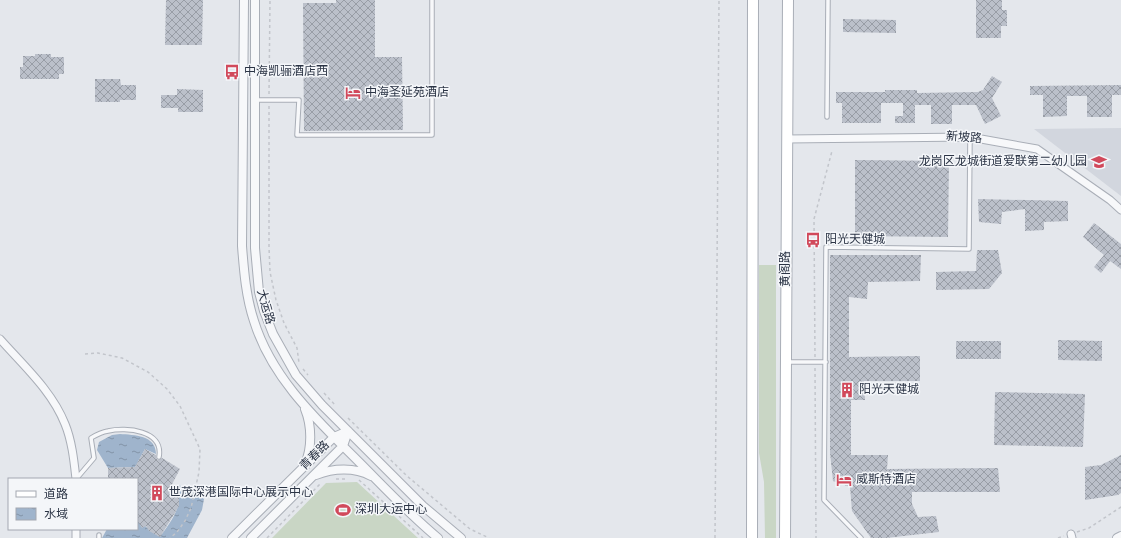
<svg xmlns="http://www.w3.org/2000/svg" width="1121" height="538" font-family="Overpass,'Noto Sans SC',sans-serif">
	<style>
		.built { fill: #d2d6de }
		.garden { fill: #c9d6c5 }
		.water { fill: url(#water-ripples) }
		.building { fill: url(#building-cross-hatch) }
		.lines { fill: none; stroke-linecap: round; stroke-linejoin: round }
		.service-casing { stroke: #a9aeb7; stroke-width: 5.5 }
		.minor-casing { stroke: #a9aeb7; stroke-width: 9 }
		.tertiary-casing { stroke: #a9aeb7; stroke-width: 10 }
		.secondary-casing { stroke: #a9aeb7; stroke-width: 12 }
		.path { stroke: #c2c5cb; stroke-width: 1.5; stroke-dasharray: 3 3; stroke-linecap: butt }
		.service { stroke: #f7f8fa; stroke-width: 3.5 }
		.minor { stroke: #f7f8fa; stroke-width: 7 }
		.tertiary { stroke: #f7f8fa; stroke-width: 8 }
		.secondary { stroke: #fff; stroke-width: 10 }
		.labels { text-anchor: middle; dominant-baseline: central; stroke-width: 3; stroke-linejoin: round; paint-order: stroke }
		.poi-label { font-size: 12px; fill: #2b3445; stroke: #f4f6f9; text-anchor: start }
		.street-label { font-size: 12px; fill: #2b3445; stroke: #f4f6f9 }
	</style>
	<defs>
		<pattern id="water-ripples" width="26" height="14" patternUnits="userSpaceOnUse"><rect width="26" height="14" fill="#9fb4cc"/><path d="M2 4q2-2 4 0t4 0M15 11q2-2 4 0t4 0" fill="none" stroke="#8293a7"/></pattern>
		<pattern id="building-cross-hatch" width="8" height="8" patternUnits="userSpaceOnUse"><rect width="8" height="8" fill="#bbc0ca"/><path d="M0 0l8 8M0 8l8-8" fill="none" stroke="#989da6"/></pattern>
	</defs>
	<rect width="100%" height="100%" fill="#e4e7ec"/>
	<!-- built -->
	<path class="built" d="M1121 128V196L1034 129Z"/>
	<!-- garden -->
	<path class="garden" d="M759 265H776V538H765L764 482 759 453Z
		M357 482 418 538H272L326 483Z"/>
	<!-- water -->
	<path class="water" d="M120 434C134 435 156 435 156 454L145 449 135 467 108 468 97 450 99 442 112 435Z
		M179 485 204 499 202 510 187 538H102L107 529H137V520C146 526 150 531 160 537 168 525 186 504 175 492Z"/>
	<!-- building -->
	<path class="building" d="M166 0H203L202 45H165Z
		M336 0H375V57H402L403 130 304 131 303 3H336Z
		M976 0H1002V10H1007V26H1001V38H976Z
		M843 19 896 20V33L843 32Z
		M35 54H51V57H64V74H59V79H20V67H23V56H35Z
		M992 76 1002 82 992 98 1001 116 985 124 976 105H952V124H931V105H915V123H895V116H903V103H881V123H842V103H836V92H885V90H917V93L978 92 983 90Z
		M95 79H120L121 85H136V100H120V102H95Z
		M1121 85V95H1112V117H1087V96H1067V116L1043 117V95H1030V86Z
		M177 89 203 90V112H178V108H161V95H177Z
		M855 160 949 161 948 237 855 236Z
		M978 199 1068 201V221L1044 222V230L1025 231V209L1002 212 1001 224 979 222Z
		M1094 223 1121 244V269L1110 261 1101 273 1094 267 1104 255 1083 237Z
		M977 250H998L1002 273 989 289 936 290V272L976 271Z
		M830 255H921L920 281 868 282 867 299 849 297V357L920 356V381H864L865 400H851V455H888L887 469 998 468 1000 492H912V504L918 517 936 516 939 532 886 538H871L852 511 850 487 833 481 830 453Z
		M1058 340 1102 341V361L1058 360Z
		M956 341H1001V359H956Z
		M995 392 1085 394 1083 447 994 445Z
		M145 449 156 455V458L158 460 162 458 180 469 170 488 179 495V506L160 537 149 531 146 526 142 528 137 520V479H108V468L135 467Z
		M1121 455V493L1118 495 1085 500V467L1101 465Z"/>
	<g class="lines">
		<!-- service casing -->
		<g class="service-casing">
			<path id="service" d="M256 100H299L297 135H432V0
				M827 117 828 0
				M787 362H826
				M77 478 94 458 91 438C96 435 102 432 108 431 126 427 164 430 159 457
				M99 538V535
				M861 538 824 500 826 247 969 249 970 137"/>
		</g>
		<!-- minor casing -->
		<g class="minor-casing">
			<path id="minor" d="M787 139 970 137 1037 149 1110 200 1121 210
				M0 339C24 366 52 391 65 424 72 441 74 461 76 479
				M76 529V538
				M1071 534 1072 538"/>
		</g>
		<!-- tertiary casing -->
		<g class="tertiary-casing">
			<path id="tertiary" d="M244 0 242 246C244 272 246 297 254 321 272 379 318 421 359 462 385 488 410 515 438 538
				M255 0V248L259 292 264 311 273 334 296 375 322 405 423 506 461 538
				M305 464C312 448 312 426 305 409
				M316 475C333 468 355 467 371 476
				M232 538 334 437 348 431
				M251 538 343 446 348 431
				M1117 538 1121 536"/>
		</g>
		<!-- secondary casing -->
		<g class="secondary-casing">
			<path id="secondary" d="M752 538 753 0
				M785 538 788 0"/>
		</g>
		<!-- path -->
		<path class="path" d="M269 94 270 0
			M269 106V247L270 272 276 300 284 323 297 348 299 363
			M85 354 98 353 122 358 148 372 167 389 180 406 200 449 199 472 191 508 185 521 177 532 170 538
			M815 357 814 219 832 151
			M815 368 816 538
			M303 369 308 375
			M324 393 335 405
			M348 418 407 476 470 529 489 538
			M336 479H348
			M359 480 423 538
			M1077 532 1089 528 1121 507
			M267 538 321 483
			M715 538 719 0
			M1058 538 1064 536"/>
		<!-- service -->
		<use href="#service" class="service"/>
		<!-- minor -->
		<use href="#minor" class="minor"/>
		<!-- tertiary -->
		<use href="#tertiary" class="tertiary"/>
		<!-- secondary -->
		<use href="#secondary" class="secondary"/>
	</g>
	<!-- icons -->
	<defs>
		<g id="bus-bare" transform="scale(1.2)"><path d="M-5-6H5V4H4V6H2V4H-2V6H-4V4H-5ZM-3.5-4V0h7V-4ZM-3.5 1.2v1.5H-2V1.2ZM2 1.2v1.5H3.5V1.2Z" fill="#d1495b" stroke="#f4f6f9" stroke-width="2.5" paint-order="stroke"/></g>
		<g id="hotel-bare" transform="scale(1.2)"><path d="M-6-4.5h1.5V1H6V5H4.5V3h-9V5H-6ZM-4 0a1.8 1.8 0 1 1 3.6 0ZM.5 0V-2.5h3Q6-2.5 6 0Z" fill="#d1495b" stroke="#f4f6f9" stroke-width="2.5" paint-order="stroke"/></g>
		<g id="school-bare" transform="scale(1.2)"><path d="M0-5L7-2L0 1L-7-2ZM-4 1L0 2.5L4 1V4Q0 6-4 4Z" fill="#d1495b" stroke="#f4f6f9" stroke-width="2.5" paint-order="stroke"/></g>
		<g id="building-bare" transform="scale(1.2)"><path d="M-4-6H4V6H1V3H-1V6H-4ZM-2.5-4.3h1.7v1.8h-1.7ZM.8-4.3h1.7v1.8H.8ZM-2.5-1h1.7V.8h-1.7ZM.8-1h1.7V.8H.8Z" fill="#d1495b" stroke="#f4f6f9" stroke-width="2.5" paint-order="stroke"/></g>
		<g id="stadium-bare" transform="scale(1.2)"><path d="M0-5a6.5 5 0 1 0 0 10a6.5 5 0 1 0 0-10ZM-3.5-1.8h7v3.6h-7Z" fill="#d1495b" stroke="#f4f6f9" stroke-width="2.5" paint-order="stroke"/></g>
	</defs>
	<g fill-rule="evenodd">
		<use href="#bus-bare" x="232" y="72"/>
		<use href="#hotel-bare" x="353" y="93"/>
		<use href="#school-bare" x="1099" y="162"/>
		<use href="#bus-bare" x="813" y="240"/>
		<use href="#building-bare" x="847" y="390"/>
		<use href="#hotel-bare" x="844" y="480"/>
		<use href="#building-bare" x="157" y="493"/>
		<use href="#stadium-bare" x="343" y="510"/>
	</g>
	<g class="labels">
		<!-- poi labels -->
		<g class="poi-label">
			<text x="244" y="72">中海凯骊酒店西</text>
			<text x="365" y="93">中海圣延苑酒店</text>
			<text x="1087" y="162" text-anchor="end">龙岗区龙城街道爱联第二幼儿园</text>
			<text x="825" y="240">阳光天健城</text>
			<text x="859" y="390">阳光·天健城</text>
			<text x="856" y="480">威斯特酒店</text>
			<text x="169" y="493">世茂深港国际中心展示中心</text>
			<text x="355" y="510">深圳大运中心</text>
		</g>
		<!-- street labels -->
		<g class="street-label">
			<text transform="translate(964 138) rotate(4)">新坡路</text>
			<text transform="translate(786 269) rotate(-90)">黄阁路</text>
			<text transform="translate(265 307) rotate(74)">大运路</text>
			<text transform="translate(315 456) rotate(-45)">青春路</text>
		</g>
	</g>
	<!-- legend -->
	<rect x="8" y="478" width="130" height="52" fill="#f4f6f9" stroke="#a4a8b1"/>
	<rect x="16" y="491" width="20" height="6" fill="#ffffff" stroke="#a4a8b1"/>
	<text x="44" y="498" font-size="12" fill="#2b3445">道路</text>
	<rect x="16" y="508" width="20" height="12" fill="url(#water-ripples)" stroke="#a4a8b1"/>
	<text x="44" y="518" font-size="12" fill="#2b3445">水域</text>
</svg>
